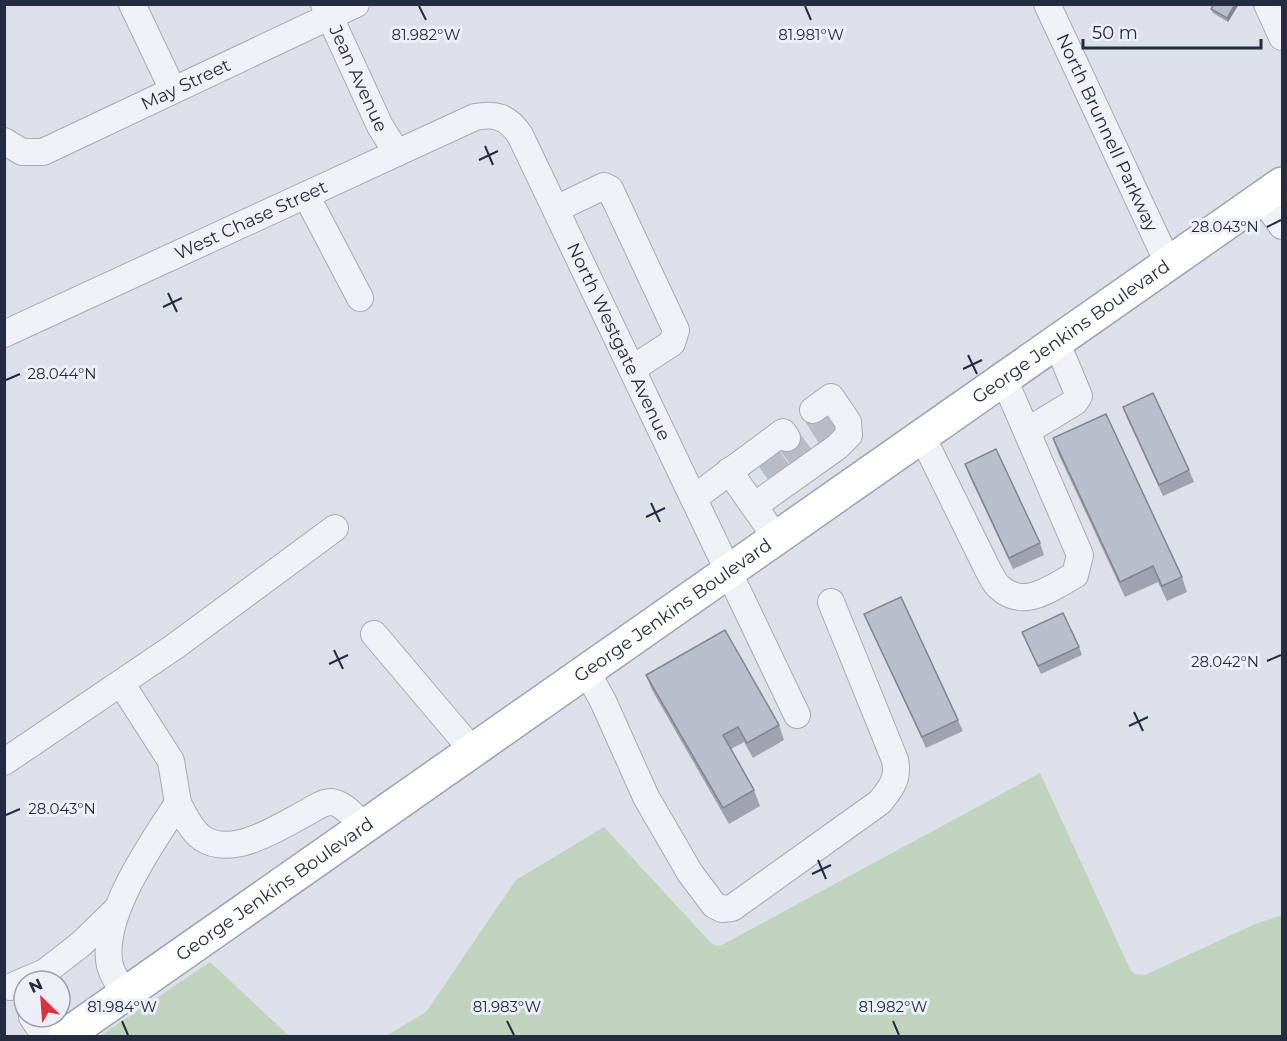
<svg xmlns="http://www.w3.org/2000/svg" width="1287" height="1041" font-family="Montserrat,sans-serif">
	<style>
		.green { fill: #c0d3bd }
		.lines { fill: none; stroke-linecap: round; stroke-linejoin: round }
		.minor-tunnel { stroke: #b8bcc7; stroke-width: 26; stroke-dasharray: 26 13; stroke-linecap: butt }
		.minor-casing { stroke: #a6aab6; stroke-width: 28 }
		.major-casing { stroke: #9ba3b5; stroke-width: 36 }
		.minor { stroke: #f0f1f6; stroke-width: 26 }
		.major { stroke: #fff; stroke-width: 33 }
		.wall { fill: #9fa3af }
		.shaded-wall { fill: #82858f }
		.building { fill: #b9becc; stroke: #82858f; stroke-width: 1.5 }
		.ticks { fill: none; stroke: #242c41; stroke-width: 2 }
		.labels { text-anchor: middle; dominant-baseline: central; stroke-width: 6; stroke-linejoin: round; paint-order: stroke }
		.street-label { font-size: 18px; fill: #242c41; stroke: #eceff6 }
		.ticks-label { font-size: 15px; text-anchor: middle; fill: #242c41; stroke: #eceff6; stroke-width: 6; stroke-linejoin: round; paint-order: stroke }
	</style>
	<rect width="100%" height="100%" fill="#dde0e8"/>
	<!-- green -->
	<path class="green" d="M1040 773 1130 969 1135 974 1145 975 1255 924 1282 915V1036H386L426 1012 516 880 604 827 710 942 716 946 722 945Z
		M210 962 289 1036H100Z"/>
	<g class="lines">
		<!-- minor-tunnel -->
		<path class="minor-tunnel" d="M817 416 831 438
			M787 438 802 458
			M765 453 780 474"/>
		<!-- minor casing -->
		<g class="minor-casing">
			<g id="minor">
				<path d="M132 4 173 90"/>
				<path id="s1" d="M324 4 380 126 397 153"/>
				<path id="s2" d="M1047 4 1168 263"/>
				<path d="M1267 4 1282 37"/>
				<path id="s3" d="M4 141 22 152H43L356 4"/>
				<path d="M306 195 360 298"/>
				<path d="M1262 198 1282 226"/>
				<path d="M556 209 604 186 610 189 676 330 672 343 632 369"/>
				<path id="s4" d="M4 334 475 117C496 113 508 117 520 135L797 715"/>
				<path d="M1027 431 1075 402 1079 396 1056 341"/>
				<path d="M922 436 988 570C991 575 994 582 998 586 1023 611 1051 588 1075 575L1080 555 1004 379"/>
				<path d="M729 471 777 539"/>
				<path d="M694 498 783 432 787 438"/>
				<path d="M754 506 837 447 849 435 848 422 831 397 813 410"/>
				<path d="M374 634 473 751"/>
				<path d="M587 672 603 701 646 797 690 873 714 905 722 909 732 908 880 802C891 788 899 779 895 760L831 602"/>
				<path d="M121 683 171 761 178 803C152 843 99 917 110 966 113 976 120 986 124 995"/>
				<path d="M4 762 174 647 335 528"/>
				<path d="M178 803C184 815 191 830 202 838 231 858 276 829 302 815 310 811 322 802 331 802 344 803 356 819 365 827"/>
				<path d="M10 987 45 972 81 944 117 909"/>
				<path d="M32 1017 45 1036"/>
			</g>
		</g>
		<!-- major casing -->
		<g class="major-casing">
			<g id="major">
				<path id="s5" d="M65 1036 1282 184"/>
			</g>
		</g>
		<!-- minor -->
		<use href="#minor" class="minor"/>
		<!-- major -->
		<use href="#major" class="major"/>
	</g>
	<!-- wall -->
	<path class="wall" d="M1239 4 1228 22 1213 13 1211 9Z
		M1123 407 1189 470 1194 482 1163 496 1127 418Z
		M1053 438 1182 577 1187 592 1167 601 1158 582 1125 597 1058 453Z
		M965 464 1040 543 1044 555 1013 569 969 475Z
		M864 614 958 720 963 731 926 748 869 625Z
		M1022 632 1079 647 1082 655 1041 674Z
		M646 675 779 725 784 740 753 758 744 742 731 749 754 790 760 806 729 824 652 690Z"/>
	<!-- shaded-wall -->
	<path class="shaded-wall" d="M1235 4H1239L1228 22 1227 18Z"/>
	<!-- building -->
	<path class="building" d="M1214 4H1235L1227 18 1211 9Z
		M1153 393 1189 470 1159 485 1123 407Z
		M1106 414 1182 577 1162 586 1153 566 1120 582 1053 438Z
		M996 449 1040 543 1009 558 965 464Z
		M901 597 958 720 922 737 864 614Z
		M1063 613 1079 647 1038 666 1022 632Z
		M725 630 779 725 747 743 738 727 723 735 754 790 723 808 646 675Z"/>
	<!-- ticks -->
	<path class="ticks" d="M419 6 426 20M805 6 811 20M485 146 493 165M479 160 498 151M1267 227 1281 220M168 293 177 312M163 307 182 298M968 355 977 374M963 369 982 360M6 380 20 374M651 503 660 522M646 517 665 508M334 650 343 669M1267 661 1281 655M329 664 348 655M1134 712 1143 731M1129 726 1148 717M6 815 20 809M818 860 826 879M812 874 831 865M122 1021 128 1035M507 1021 514 1035M893 1021 899 1035"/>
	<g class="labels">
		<!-- street labels -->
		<g class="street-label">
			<text stroke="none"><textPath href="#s1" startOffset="82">Jean Avenue</textPath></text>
			<text stroke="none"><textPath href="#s3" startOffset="200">May Street</textPath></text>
			<text stroke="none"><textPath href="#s2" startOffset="142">North Brunnell Parkway</textPath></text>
			<text stroke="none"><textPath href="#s4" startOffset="272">West Chase Street</textPath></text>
			<text stroke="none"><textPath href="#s5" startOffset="1228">George Jenkins Boulevard</textPath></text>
			<text stroke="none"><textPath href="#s4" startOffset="800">North Westgate Avenue</textPath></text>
			<text stroke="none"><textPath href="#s5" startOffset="742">George Jenkins Boulevard</textPath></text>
			<text stroke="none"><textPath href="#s5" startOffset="256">George Jenkins Boulevard</textPath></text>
		</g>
	</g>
	<g class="ticks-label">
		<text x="426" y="40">81.982°W</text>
		<text x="811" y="40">81.981°W</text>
		<text x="1225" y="232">28.043°N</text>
		<text x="62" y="379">28.044°N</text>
		<text x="1225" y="667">28.042°N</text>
		<text x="62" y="814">28.043°N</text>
		<text x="122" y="1012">81.984°W</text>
		<text x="507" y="1012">81.983°W</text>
		<text x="893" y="1012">81.982°W</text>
	</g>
	<!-- border -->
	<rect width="1287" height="1041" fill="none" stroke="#242c41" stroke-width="12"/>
	<!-- north arrow -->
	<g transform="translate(42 999) rotate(335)"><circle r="28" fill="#eceff6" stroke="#9ca1ae" stroke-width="1.5"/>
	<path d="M0-4.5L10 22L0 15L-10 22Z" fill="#dd323a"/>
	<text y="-9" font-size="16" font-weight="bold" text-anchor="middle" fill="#242c41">N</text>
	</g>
	<!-- scale -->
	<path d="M1083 39v9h178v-9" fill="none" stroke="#242c41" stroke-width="3"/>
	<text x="1092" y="39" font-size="18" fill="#242c41" stroke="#eceff6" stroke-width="4.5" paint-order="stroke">50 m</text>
</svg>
